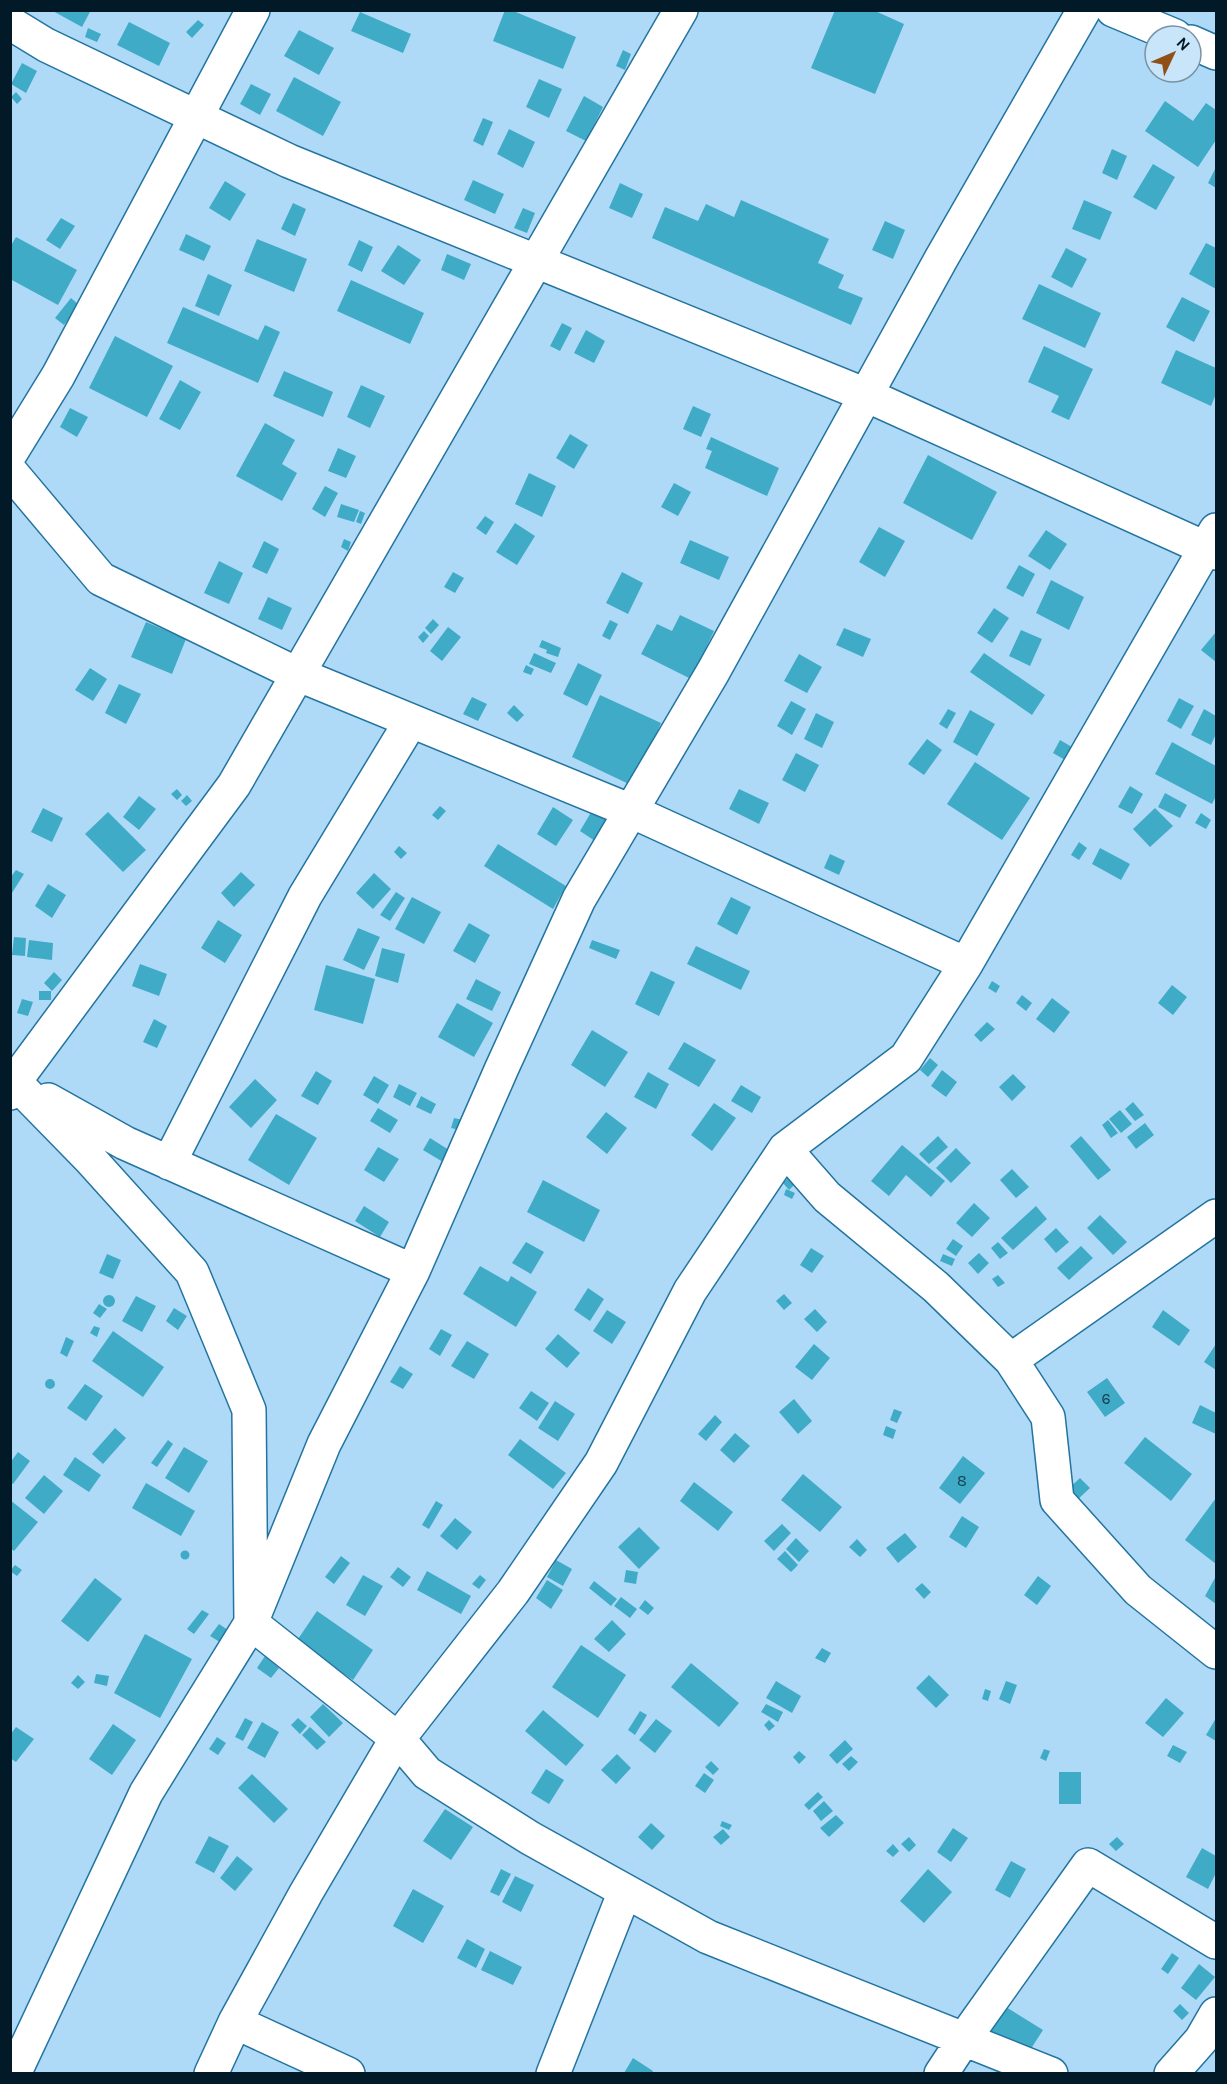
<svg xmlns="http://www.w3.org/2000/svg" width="1227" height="2084" font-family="Karla,sans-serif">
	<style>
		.building { fill: #40abc6 }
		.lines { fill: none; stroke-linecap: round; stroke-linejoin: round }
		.minor-casing { stroke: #2374a0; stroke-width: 36 }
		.minor { stroke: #fff; stroke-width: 33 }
		.labels { text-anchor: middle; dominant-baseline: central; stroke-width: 4.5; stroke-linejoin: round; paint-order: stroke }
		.number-label { font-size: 16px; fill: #123e4f }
	</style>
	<rect width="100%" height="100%" fill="#afdaf7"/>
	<!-- building -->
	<path class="building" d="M51 10H91L82 27Z
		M505 10H511L576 37 563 69 493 41Z
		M835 10H873L904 24 875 94 811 68Z
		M360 12 411 34 403 53 351 31Z
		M198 20 204 25 192 38 186 32Z
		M129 22 170 43 159 66 117 45Z
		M88 28 101 34 97 42 85 37Z
		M299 30 334 48 319 75 284 56Z
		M623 50 631 54 625 70 616 66Z
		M22 63 37 71 26 93 11 84Z
		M294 77 341 102 323 136 276 111Z
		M539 79 562 89 549 118 526 107Z
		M251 84 271 94 260 115 240 104Z
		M16 92 22 99 17 104 11 97Z
		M584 96 603 107 586 141 566 131Z
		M1165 101 1193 121 1206 103 1216 110V140L1198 167 1145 131Z
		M483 118 493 122 483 146 473 141Z
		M509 129 535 142 523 168 497 154Z
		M1112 149 1127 156 1117 180 1102 173Z
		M1153 164 1175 177 1156 210 1133 197Z
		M1215 169 1216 170V188L1208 183Z
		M473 180 504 194 495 214 464 200Z
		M225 181 246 194 230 221 209 208Z
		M620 183 643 194 632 218 609 208Z
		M741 200 829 239 818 263 844 275 838 288 863 298 851 325 652 238 665 207 698 221 706 204 734 217Z
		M1084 200 1112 212 1100 240 1072 229Z
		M293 203 306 209 295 236 281 229Z
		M523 208 535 213 527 233 514 228Z
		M61 218 75 226 60 249 46 240Z
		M885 221 905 230 893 259 872 250Z
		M186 234 211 246 204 261 179 250Z
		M16 237 77 270 58 305 10 279V247Z
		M257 239 307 259 294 292 244 271Z
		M359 240 373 247 362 272 348 265Z
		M1206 243 1216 248V289L1189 274Z
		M398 245 421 260 404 285 381 271Z
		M1066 248 1087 259 1072 288 1051 277Z
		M447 254 471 264 464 280 441 270Z
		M208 274 232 285 219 316 195 306Z
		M351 280 424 313 410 344 337 311Z
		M1039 284 1101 313 1085 348 1022 319Z
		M1182 297 1210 311 1194 342 1166 327Z
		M71 298 79 305 64 325 55 318Z
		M183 307 258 340 265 325 280 332 258 383 167 343Z
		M562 323 572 328 560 351 550 346Z
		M586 330 605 341 594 363 574 353Z
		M115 336 173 366 147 417 89 388Z
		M1044 346 1093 369 1069 420 1051 412 1059 396 1028 382Z
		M1176 350 1216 368V394L1211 406 1161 383Z
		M284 371 333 392 323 417 273 396Z
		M180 380 201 392 180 430 159 419Z
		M361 385 385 396 370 428 347 417Z
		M693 406 711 414 701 437 683 429Z
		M70 408 88 417 77 437 60 427Z
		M265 423 295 440 282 464 297 473 282 501 236 476Z
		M570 434 588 445 574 469 556 458Z
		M711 437 779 468 767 496 705 468 712 451 706 449Z
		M338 448 356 456 346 478 328 471Z
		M928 455 997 492 972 540 903 503Z
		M529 473 556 486 542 517 515 504Z
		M674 483 691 492 678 516 661 507Z
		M325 486 338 493 325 517 312 509Z
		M341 504 359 510 354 522 337 517Z
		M360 511 365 513 361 524 356 522Z
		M485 516 494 522 486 535 476 528Z
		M515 523 535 536 517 565 496 552Z
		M879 527 905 541 885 577 859 562Z
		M1046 530 1067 544 1050 570 1028 556Z
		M344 539 351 542 348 551 341 547Z
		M690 540 729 557 719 580 680 563Z
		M264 541 279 549 267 574 252 567Z
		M219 561 243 573 229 604 204 593Z
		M1019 565 1035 574 1023 597 1006 588Z
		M453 572 464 578 455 593 444 587Z
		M622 572 643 583 628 614 606 603Z
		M1051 580 1084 597 1069 630 1036 613Z
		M268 597 292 608 282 630 258 619Z
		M994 608 1009 618 992 643 977 633Z
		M680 615 714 631 691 679 641 654 657 624 672 631Z
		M433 619 439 625 431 634 425 628Z
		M610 620 618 624 610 640 602 636Z
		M146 622 186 639 172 674 131 657Z
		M448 627 461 637 442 661 430 651Z
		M844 628 871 639 863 657 836 645Z
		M1021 630 1042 639 1030 666 1009 656Z
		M424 631 429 636 423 643 418 637Z
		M1216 632V662L1201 650Z
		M542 640 561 648 558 657 546 653 547 650 539 647Z
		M534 653 556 663 551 673 529 664Z
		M984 653 1045 695 1032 715 970 672Z
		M799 654 822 667 807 693 784 681Z
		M578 663 602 675 587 706 563 694Z
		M526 665 534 669 531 675 523 672Z
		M90 668 107 679 93 701 75 690Z
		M119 684 141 694 126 724 105 713Z
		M600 695 661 723 633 786 572 757Z
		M472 697 487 704 478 721 463 714Z
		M1179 698 1194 706 1181 729 1167 721Z
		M791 701 806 709 792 735 777 726Z
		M514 705 524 715 517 722 507 713Z
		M948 709 956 713 947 729 939 724Z
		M1204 709 1216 716V734L1211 745 1191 735Z
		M970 710 995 724 977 756 953 742Z
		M816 713 834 722 822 748 804 739Z
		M927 739 942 750 924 775 908 764Z
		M1060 740 1072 747 1065 760 1053 753Z
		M1172 742 1216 766V796L1212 804 1155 774Z
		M796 753 819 765 805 792 782 780Z
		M975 762 1030 798 1002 840 947 804Z
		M1130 786 1143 794 1132 814 1118 807Z
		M177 789 182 795 177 800 171 794Z
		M739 789 769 803 759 824 729 809Z
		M1165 793 1187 805 1180 818 1158 807Z
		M187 795 192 801 186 806 181 801Z
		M139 796 156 809 139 830 123 817Z
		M440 806 446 811 438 820 432 815Z
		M553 807 573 820 556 846 537 834Z
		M43 808 63 818 52 842 31 832Z
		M1155 808 1173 826 1150 847 1133 829Z
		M593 809 615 823 601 845 580 831Z
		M108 812 146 850 123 872 85 834Z
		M1201 813 1211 820 1206 829 1195 823Z
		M1079 842 1087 848 1079 860 1071 855Z
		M498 844 566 886 553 909 484 866Z
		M399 846 407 853 401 859 394 852Z
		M1100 848 1130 864 1121 880 1092 864Z
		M830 854 845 861 839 875 824 868Z
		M16 870 24 874 10 896V878Z
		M241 872 255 885 234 907 221 893Z
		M374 873 391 889 373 909 356 893Z
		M48 884 66 895 52 918 35 906Z
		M396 892 405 898 390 921 380 915Z
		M412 897 441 912 424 944 395 929Z
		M731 897 751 907 737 935 717 924Z
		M218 920 242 935 225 963 201 948Z
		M469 923 490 935 475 963 453 951Z
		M358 928 380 937 364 970 343 960Z
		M14 937 26 938 25 956 12 955Z
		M29 940 53 943 52 960 27 957Z
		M592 940 620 950 616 959 589 948Z
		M696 946 750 971 741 990 687 964Z
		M382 948 405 954 398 983 375 976Z
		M140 964 167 974 159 996 132 986Z
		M326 965 375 979 363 1024 314 1010Z
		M651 971 675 982 659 1016 635 1004Z
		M54 972 62 980 52 991 44 983Z
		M476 979 501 992 492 1011 466 999Z
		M992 981 1000 986 996 993 988 988Z
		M1172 985 1187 997 1173 1015 1158 1003Z
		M39 991H51V1000H39Z
		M1022 995 1032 1003 1026 1011 1016 1003Z
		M1052 998 1070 1012 1054 1033 1036 1019Z
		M22 999 33 1002 28 1016 17 1013Z
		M457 1003 493 1023 474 1057 438 1037Z
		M154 1019 167 1026 157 1048 143 1042Z
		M987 1022 995 1029 981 1042 974 1035Z
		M592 1030 628 1052 605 1087 571 1065Z
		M684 1042 716 1060 699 1087 668 1069Z
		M930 1058 938 1065 928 1077 920 1070Z
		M942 1070 957 1082 946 1097 931 1086Z
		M316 1071 332 1081 318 1105 301 1096Z
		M648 1072 669 1084 656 1109 634 1097Z
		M1013 1074 1026 1087 1012 1101 999 1087Z
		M374 1076 389 1085 378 1104 363 1095Z
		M255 1079 277 1100 251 1128 229 1107Z
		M399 1084 417 1093 410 1106 393 1097Z
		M741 1085 761 1097 752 1113 731 1101Z
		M421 1096 436 1104 431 1114 416 1107Z
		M1133 1102 1144 1115 1135 1121 1125 1109Z
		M714 1103 736 1118 712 1151 691 1135Z
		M378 1108 398 1120 390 1133 370 1121Z
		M1120 1110 1132 1124 1121 1133 1109 1119Z
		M606 1112 627 1128 607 1154 586 1137Z
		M276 1114 317 1138 289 1185 248 1160Z
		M454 1118 463 1120 460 1130 451 1128Z
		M1108 1120 1118 1133 1111 1138 1102 1125Z
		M1145 1123 1154 1135 1136 1149 1127 1137Z
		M938 1136 948 1147 929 1164 919 1154Z
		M1081 1136 1111 1170 1098 1180 1070 1146Z
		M430 1138 449 1150 443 1162 423 1150Z
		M902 1145 945 1181 931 1197 906 1175 889 1196 871 1181Z
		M378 1147 399 1159 384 1182 364 1170Z
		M956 1148 971 1163 951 1183 936 1168Z
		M1012 1169 1029 1187 1016 1198 1000 1180Z
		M788 1178 794 1185 789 1190 783 1183Z
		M543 1180 600 1210 584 1242 527 1212Z
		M786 1189 795 1193 792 1199 784 1195Z
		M974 1203 990 1218 972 1237 956 1223Z
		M364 1206 389 1222 380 1237 355 1221Z
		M1036 1206 1047 1219 1013 1250 1001 1238Z
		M1100 1215 1127 1242 1113 1255 1087 1228Z
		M1056 1228 1069 1242 1056 1253 1044 1239Z
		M953 1239 963 1246 956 1256 946 1249Z
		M526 1242 544 1252 531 1274 512 1263Z
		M998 1242 1008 1253 1000 1259 991 1248Z
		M1081 1246 1093 1258 1069 1280 1057 1268Z
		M811 1248 824 1256 812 1273 800 1265Z
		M979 1253 989 1263 978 1274 968 1263Z
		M107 1254 121 1260 113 1279 99 1273Z
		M943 1254 955 1259 952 1266 940 1261Z
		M480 1266 508 1282 511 1276 537 1292 516 1327 463 1294Z
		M998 1275 1005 1283 998 1287 992 1279Z
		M588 1288 604 1299 590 1321 574 1310Z
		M784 1294 792 1303 784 1310 776 1301Z
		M103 1301a6 6 0 1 1 12 0a6 6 0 1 1-12 0Z
		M136 1296 156 1306 142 1332 122 1321Z
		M99 1304 107 1309 100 1318 93 1313Z
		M174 1308 187 1316 178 1330 166 1321Z
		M815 1309 827 1322 817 1332 804 1319Z
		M607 1310 626 1322 612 1344 593 1331Z
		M1163 1310 1190 1330 1179 1346 1152 1327Z
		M94 1326 100 1328 97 1337 90 1333Z
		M441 1329 452 1335 440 1356 429 1349Z
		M113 1331 164 1367 143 1397 92 1361Z
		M558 1334 580 1353 567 1368 545 1349Z
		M66 1337 74 1341 67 1357 60 1353Z
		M467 1341 489 1354 474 1379 451 1366Z
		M814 1344 830 1358 812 1380 795 1367Z
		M1216 1344V1370L1204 1362Z
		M400 1366 413 1374 403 1389 390 1382Z
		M1107 1378 1125 1403 1105 1417 1087 1392Z
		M45 1384a5 5 0 1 1 10 0a5 5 0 1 1-10 0Z
		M85 1384 103 1396 86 1421 67 1408Z
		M531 1391 549 1403 537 1421 519 1408Z
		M794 1399 812 1421 798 1434 779 1412Z
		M555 1401 575 1414 558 1441 538 1428Z
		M1200 1405 1216 1413V1434L1192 1423Z
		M894 1409 902 1412 897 1423 890 1420Z
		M715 1415 722 1422 706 1441 698 1434Z
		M886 1426 896 1430 893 1439 883 1435Z
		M115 1428 126 1438 103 1464 92 1454Z
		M735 1433 750 1446 734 1463 720 1450Z
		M1145 1437 1192 1474 1171 1501 1124 1463Z
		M520 1439 566 1473 553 1489 508 1455Z
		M168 1440 173 1444 157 1467 151 1463Z
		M184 1447 208 1461 189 1493 165 1478Z
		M18 1452 30 1461 13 1484 10 1482V1463Z
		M963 1456 985 1473 960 1504 939 1488Z
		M75 1457 101 1475 89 1492 63 1475Z
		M803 1474 842 1507 820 1532 781 1500Z
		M44 1475 63 1491 44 1514 25 1498Z
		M1080 1478 1090 1488 1076 1501 1066 1491Z
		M694 1482 733 1512 718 1531 680 1501Z
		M146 1483 195 1511 181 1536 132 1508Z
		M1216 1498V1564L1185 1540Z
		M10 1500 38 1522 14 1551 10 1548Z
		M436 1501 443 1505 429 1529 422 1525Z
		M962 1516 979 1527 966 1548 949 1537Z
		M455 1518 472 1532 457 1550 440 1536Z
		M782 1524 791 1533 774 1551 764 1541Z
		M639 1527 660 1548 639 1569 618 1547Z
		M905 1533 917 1547 898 1563 886 1548Z
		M796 1538 809 1551 799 1562 786 1549Z
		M857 1539 867 1550 860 1557 849 1547Z
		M180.5 1555a4.5 4.5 0 1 1 9 0a4.5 4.5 0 1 1-9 0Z
		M785 1551 798 1565 791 1572 777 1559Z
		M341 1556 350 1563 334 1584 325 1577Z
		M556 1560 572 1569 563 1586 547 1577Z
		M15 1565 22 1570 17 1576 10 1571Z
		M398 1567 411 1577 403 1587 390 1577Z
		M626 1570 638 1572 636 1584 624 1582Z
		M427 1571 471 1596 461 1614 417 1590Z
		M363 1575 383 1586 365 1616 346 1605Z
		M480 1575 486 1580 479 1589 472 1584Z
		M1038 1576 1051 1586 1037 1605 1024 1595Z
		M1216 1576V1604L1205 1596Z
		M95 1578 122 1599 88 1642 61 1621Z
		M547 1580 563 1590 551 1609 536 1598Z
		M594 1581 617 1599 611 1606 589 1588Z
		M922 1583 931 1592 924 1599 915 1589Z
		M621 1597 637 1609 630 1618 614 1606Z
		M645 1600 654 1608 648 1615 639 1608Z
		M202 1610 209 1614 194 1634 187 1629Z
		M317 1611 373 1650 353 1680 296 1642Z
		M612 1620 626 1634 609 1652 594 1639Z
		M219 1624 231 1632 223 1644 210 1636Z
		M145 1634 192 1659 160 1718 114 1693Z
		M581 1645 626 1675 598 1718 552 1687Z
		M822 1648 831 1653 825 1663 815 1658Z
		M265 1656 279 1668 271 1678 257 1668Z
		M691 1663 739 1703 719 1727 671 1687Z
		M96 1674 109 1676 107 1686 94 1683Z
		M78 1675 85 1682 78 1689 71 1683Z
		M929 1675 949 1695 936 1708 916 1688Z
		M776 1681 801 1696 792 1713 766 1698Z
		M1006 1681 1017 1685 1010 1704 999 1699Z
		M985 1689 991 1691 988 1701 982 1699Z
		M1166 1698 1184 1713 1163 1737 1145 1723Z
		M323 1704 343 1723 329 1737 310 1717Z
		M766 1704 783 1712 778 1722 761 1712Z
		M543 1710 584 1745 566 1766 525 1731Z
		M640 1711 647 1715 635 1735 628 1730Z
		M245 1718 253 1722 243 1741 235 1737Z
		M298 1718 307 1726 300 1734 291 1725Z
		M1216 1718V1741L1206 1735Z
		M656 1719 672 1731 655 1753 639 1740Z
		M769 1720 775 1726 769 1731 764 1725Z
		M262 1722 279 1732 265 1758 247 1748Z
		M113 1724 136 1740 112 1775 89 1759Z
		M16 1727 34 1739 16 1762 10 1758V1735Z
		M310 1727 326 1742 317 1750 302 1735Z
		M217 1737 226 1743 218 1755 209 1749Z
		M845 1740 853 1749 837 1764 829 1755Z
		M1173 1745 1187 1752 1180 1763 1167 1756Z
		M1044 1749 1050 1751 1046 1761 1040 1758Z
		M799 1751 806 1757 799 1764 793 1757Z
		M617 1754 631 1768 616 1784 601 1770Z
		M851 1756 858 1762 849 1771 842 1764Z
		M711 1761 719 1769 713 1775 705 1767Z
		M546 1769 564 1780 549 1804 531 1793Z
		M1059 1772H1081V1804H1059Z
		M704 1773 714 1780 705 1793 695 1786Z
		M252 1774 288 1809 274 1823 238 1788Z
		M818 1792 823 1797 809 1810 804 1805Z
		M824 1801 833 1811 821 1821 813 1811Z
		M445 1809 473 1827 451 1860 423 1841Z
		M836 1815 844 1823 829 1837 820 1828Z
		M722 1821 732 1825 729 1830 720 1826Z
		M651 1823 665 1836 652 1850 638 1837Z
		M953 1828 968 1838 951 1862 937 1852Z
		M723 1829 730 1837 721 1845 713 1837Z
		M209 1836 229 1846 214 1873 195 1863Z
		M909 1837 916 1845 909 1852 901 1844Z
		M1117 1837 1124 1844 1116 1851 1109 1844Z
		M893 1844 899 1851 893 1857 886 1851Z
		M1202 1848 1216 1856V1873L1208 1889 1186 1877Z
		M237 1856 253 1869 235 1891 220 1878Z
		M1011 1861 1026 1869 1010 1898 995 1890Z
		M501 1869 511 1874 499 1896 490 1892Z
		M928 1869 952 1892 924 1923 900 1901Z
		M515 1876 534 1885 521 1912 502 1902Z
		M413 1889 444 1906 423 1943 393 1926Z
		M467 1939 485 1949 476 1968 457 1958Z
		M490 1951 522 1967 513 1985 481 1970Z
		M1172 1953 1179 1958 1168 1974 1161 1969Z
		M1199 1964 1215 1977 1196 2000 1181 1988Z
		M995 2000 1043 2030 1025 2058 978 2027Z
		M1180 2004 1189 2013 1182 2020 1173 2011Z
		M633 2058 653 2071 652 2073H624Z"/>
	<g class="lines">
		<!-- minor casing -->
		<g class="minor-casing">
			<path id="minor" d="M1113 10 1175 36
				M10 23 46 45 289 161 866 395 1216 553
				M1191 42 1216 53
				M10 454 58 376 253 10
				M10 471 101 579 297 674 631 811 966 964
				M10 1077 90 1159 192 1272 249 1410 251 1623 399 1740 427 1773 530 1838 708 1937 1051 2074
				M10 1093 15 1081 234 785 681 10
				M48 1100 125 1143 413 1271
				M785 1149 827 1197 936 1287 1011 1360 1048 1417 1057 1500 1138 1590 1216 1652
				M169 1163 305 896 411 721
				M1011 1360 1216 1216
				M235 2022 348 2074
				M14 2074 146 1793 251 1623 324 1444 413 1271 501 1070 579 899 713 672 941 259 1084 10
				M211 2074 235 2022 306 1893 391 1748 513 1592 601 1463 690 1291 785 1149 906 1058 966 964 1216 530
				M553 2074 625 1891
				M941 2074 964 2039 1088 1865 1216 1942
				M1171 2074 1201 2040 1216 2014"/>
		</g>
		<!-- minor -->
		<use href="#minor" class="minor"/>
	</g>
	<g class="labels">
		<!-- number labels -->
		<g class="number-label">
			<text x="1106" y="1398">6</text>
			<text x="962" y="1480">8</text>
		</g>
	</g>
	<!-- border -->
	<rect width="1227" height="2084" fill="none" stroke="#021927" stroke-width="24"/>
	<!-- north arrow -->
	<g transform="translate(1173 54) rotate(46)"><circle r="28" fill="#c8e5f9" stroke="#7993a5" stroke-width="1.5"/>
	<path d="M0-4.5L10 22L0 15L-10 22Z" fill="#905118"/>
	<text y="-9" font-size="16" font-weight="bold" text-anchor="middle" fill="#021927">N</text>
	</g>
</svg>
